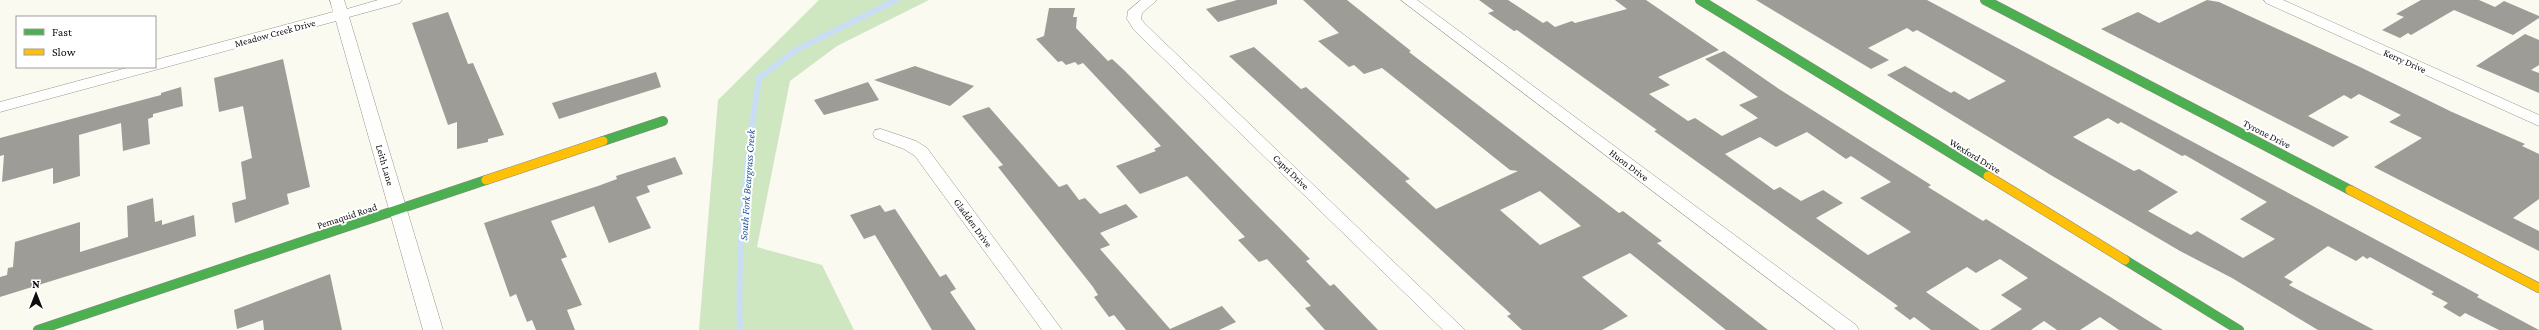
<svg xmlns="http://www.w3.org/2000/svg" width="2539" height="330" font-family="'Crimson Pro',serif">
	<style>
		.forest { fill: #cfe7c1 }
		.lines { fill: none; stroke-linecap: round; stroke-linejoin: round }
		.stream { stroke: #c9def2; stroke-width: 6 }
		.building { fill: #9d9c97; fill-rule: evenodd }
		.street-casing { stroke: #949490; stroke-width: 1 }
		.fast-casing { stroke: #8a8a86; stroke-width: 10 }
		.slow-casing { stroke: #8a8a86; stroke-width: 10 }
		.street { fill: #fefefd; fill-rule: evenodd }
		.fast { stroke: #4caf50; stroke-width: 9 }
		.slow { stroke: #ffc107; stroke-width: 9 }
		.labels { text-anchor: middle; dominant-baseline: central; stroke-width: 4; stroke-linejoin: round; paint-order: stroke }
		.street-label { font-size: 10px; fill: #0d0d0d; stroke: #fff }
		.water-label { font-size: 11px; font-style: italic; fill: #1c5099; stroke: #fff }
	</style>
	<rect width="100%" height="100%" fill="#fafaf1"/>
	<!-- forest -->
	<path class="forest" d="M819 0H929L837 46 790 81 757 247 822 265 854 330H699L718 100Z"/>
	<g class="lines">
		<!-- stream -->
		<path class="stream" d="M740 330C737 246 746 160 759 78L796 50 896 0"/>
	</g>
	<!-- building -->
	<path class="building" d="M1237 0H1277V4L1218 22 1206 9Z
		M1303 0H1347L1411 51 1409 52 1619 213 1623 211 1662 241 1657 243 1768 330H1726L1630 253 1582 277 1628 316 1602 330H1522L1507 316 1511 314 1229 56 1254 47 1301 89 1306 87 1347 123 1410 179 1405 181 1436 209 1518 171 1510 170 1382 68 1364 74 1354 65 1349 67 1318 41 1339 33ZM1540 191 1581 226 1540 245 1500 210Z
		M1479 0H1508L1543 23 1547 21 1555 27 1572 21 1575 23 1627 9 1615 0H1646L1719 50 1658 77 1670 85 1649 94 1688 121 1695 118 1722 136 1758 118 1739 105 1758 97 1705 59 1724 51 1779 89 1931 185 1928 187 1983 221 1986 219 2163 330H2119L2100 317 2080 330H2057L2044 321 2031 330H1990L2022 309 2001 295 2028 278 2000 259 1976 273 1967 267 1926 292 1980 330H1931L1914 317 1910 320 1894 308 1898 306 1654 131 1657 130 1517 30 1514 31 1488 13 1494 11ZM1807 132 1846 159 1851 156 1891 182 1860 198 1911 232 1868 255 1816 218 1843 203 1823 190 1801 201 1780 187 1774 190 1725 154 1760 137 1776 147Z
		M1756 0H1927L2444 276 2479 295 2477 297 2539 330H2499L2465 313 2460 317 2443 307 2448 303 2431 294 2434 292 2370 257 2367 259 2363 256 2356 261 2328 246 2284 277 2293 282 2289 285 2374 330H2318L2232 278 2180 251 2049 174 1887 75 1905 66 1951 93 1954 91 1969 100 2006 81 1917 30 1913 32 1907 28 1868 48 1889 60 1871 69ZM2108 118 2118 124 2121 122 2182 156 2185 155 2267 202 2240 219 2275 239 2243 258 2197 231 2191 235 2148 211 2178 192 2139 169 2134 171 2073 137Z
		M2207 0 2219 2 2358 66 2452 112 2525 144 2522 146 2539 154V199L2513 218 2539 231V251L2374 167 2422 138 2389 122 2401 115 2359 94 2351 99 2344 95 2308 116 2349 137 2333 147 2101 29 2138 12 2159 23Z
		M2421 0H2479L2495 7 2504 1 2539 16V18L2513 35 2454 10 2411 35 2408 33 2400 38 2382 30 2404 17 2396 14Z
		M1049 8H1075L1073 17H1077L1076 28 1108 61 1112 59 1124 70 1310 259 1306 261 1330 286 1334 284 1378 330H1325L1305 308 1311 306 1267 259 1259 262 1238 240 1245 237 1187 176 1140 194 1116 166 1156 151 1154 149 1161 146 1083 63 1078 65 1075 62 1066 65 1062 61 1058 62 1036 39 1044 36Z
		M448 12 468 64 473 63 504 135 488 139V142L457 149V122L448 125 412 23Z
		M2525 34 2539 40V65L2531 70 2539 73V93L2476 66Z
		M283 59 310 187 287 194 289 204 235 223 232 203 246 199 241 162 252 158 243 106 219 112 214 78Z
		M915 66 938 74 974 86 950 106 874 80Z
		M656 72 661 87 559 119 552 103Z
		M868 82 879 100 824 115 814 100Z
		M181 87 183 106 153 114V117L148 119 150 144 123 151 121 123 79 135 80 176 53 184V168L2 182 4 155 0 156V138L161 95V93Z
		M989 107 1059 187 1067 184 1079 200 1085 198 1100 214 1126 204 1138 217 1100 233 1110 245 1100 249 1170 329 1222 306 1236 322 1219 330H1126L1114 315 1109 317 1094 297 1098 295 1093 287 998 167 1003 165 962 116Z
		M675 157 683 174 647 186 650 192 636 197 651 228 609 243 594 206 551 221 567 257 561 259 582 305 567 310 575 330H536L532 320 527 322 516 294 510 297 484 223 598 186 617 179 616 176Z
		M153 198 155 222 162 220V225L194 215 196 236 0 297V277L7 275 8 268 13 267 15 242 80 222V252L128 237 127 206Z
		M880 205 885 212 895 209 940 277 946 274 956 289 950 292 976 330H932L875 235 864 239 850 215Z
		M330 274 342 330H264L263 320 237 329 234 310Z"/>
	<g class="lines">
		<!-- street casing -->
		<g class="street-casing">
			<path id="street" d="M330 0H344L347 9 378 0H402L400 3 349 17 443 330H423L336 21 0 112V102L130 67H155V60L333 12Z
				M1141 0H1157L1142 13 1141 19 1145 24 1465 330H1443L1134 30 1127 19 1128 11Z
				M1401 0H1417L1856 325 1859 330H1836Z
				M2264 0H2283L2539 115V126L2266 3Z
				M881 129 916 141 927 148 1062 330H1042L915 156 904 149 875 138 873 134 875 130Z"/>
		</g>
		<!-- fast casing -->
		<g class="fast-casing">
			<path id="fast" d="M1700 0 1988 176
				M1985 0 2350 190
				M603 141 663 121
				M2125 260 2239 330
				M38 330 486 180"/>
		</g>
		<!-- slow casing -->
		<g class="slow-casing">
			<path id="slow" d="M1988 176 2125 260
				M486 180 603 141
				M2350 190 2539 288"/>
		</g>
		<!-- street -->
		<use href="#street" class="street"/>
		<!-- fast -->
		<use href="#fast" class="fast"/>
		<!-- slow -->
		<use href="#slow" class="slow"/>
	</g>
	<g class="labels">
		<!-- street labels -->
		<g class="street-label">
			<text transform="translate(275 33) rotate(-15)">Meadow Creek Drive</text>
			<text transform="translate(2405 61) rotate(24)">Kerry Drive</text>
			<text transform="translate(2267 134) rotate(27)">Tyrone Drive</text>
			<text transform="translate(1975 156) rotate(31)">Wexford Drive</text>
			<text transform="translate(385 165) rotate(74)">Leith Lane</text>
			<text transform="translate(1629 165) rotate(37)">Huon Drive</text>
			<text transform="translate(1291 172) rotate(44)">Capri Drive</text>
			<text transform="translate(347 216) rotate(-18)">Pemaquid Road</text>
			<text transform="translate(973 223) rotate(54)">Gladden Drive</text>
		</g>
		<!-- water labels -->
		<g class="water-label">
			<text transform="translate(747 185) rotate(-86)">South Fork Beargrass Creek</text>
		</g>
	</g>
	<!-- legend -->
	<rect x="16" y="16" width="140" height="52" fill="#ffffff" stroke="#9e9e9e"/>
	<rect x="24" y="29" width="20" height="6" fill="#4caf50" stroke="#9e9e9e"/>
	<text x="52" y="36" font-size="12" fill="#0d0d0d">Fast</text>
	<rect x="24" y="49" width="20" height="6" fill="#ffc107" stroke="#9e9e9e"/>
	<text x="52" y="56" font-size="12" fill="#0d0d0d">Slow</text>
	<!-- north arrow -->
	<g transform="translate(36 294)" stroke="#ffffff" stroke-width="3" paint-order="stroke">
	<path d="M0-3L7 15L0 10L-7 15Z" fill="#0d0d0d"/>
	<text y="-6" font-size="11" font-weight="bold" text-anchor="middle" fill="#0d0d0d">N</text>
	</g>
</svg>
